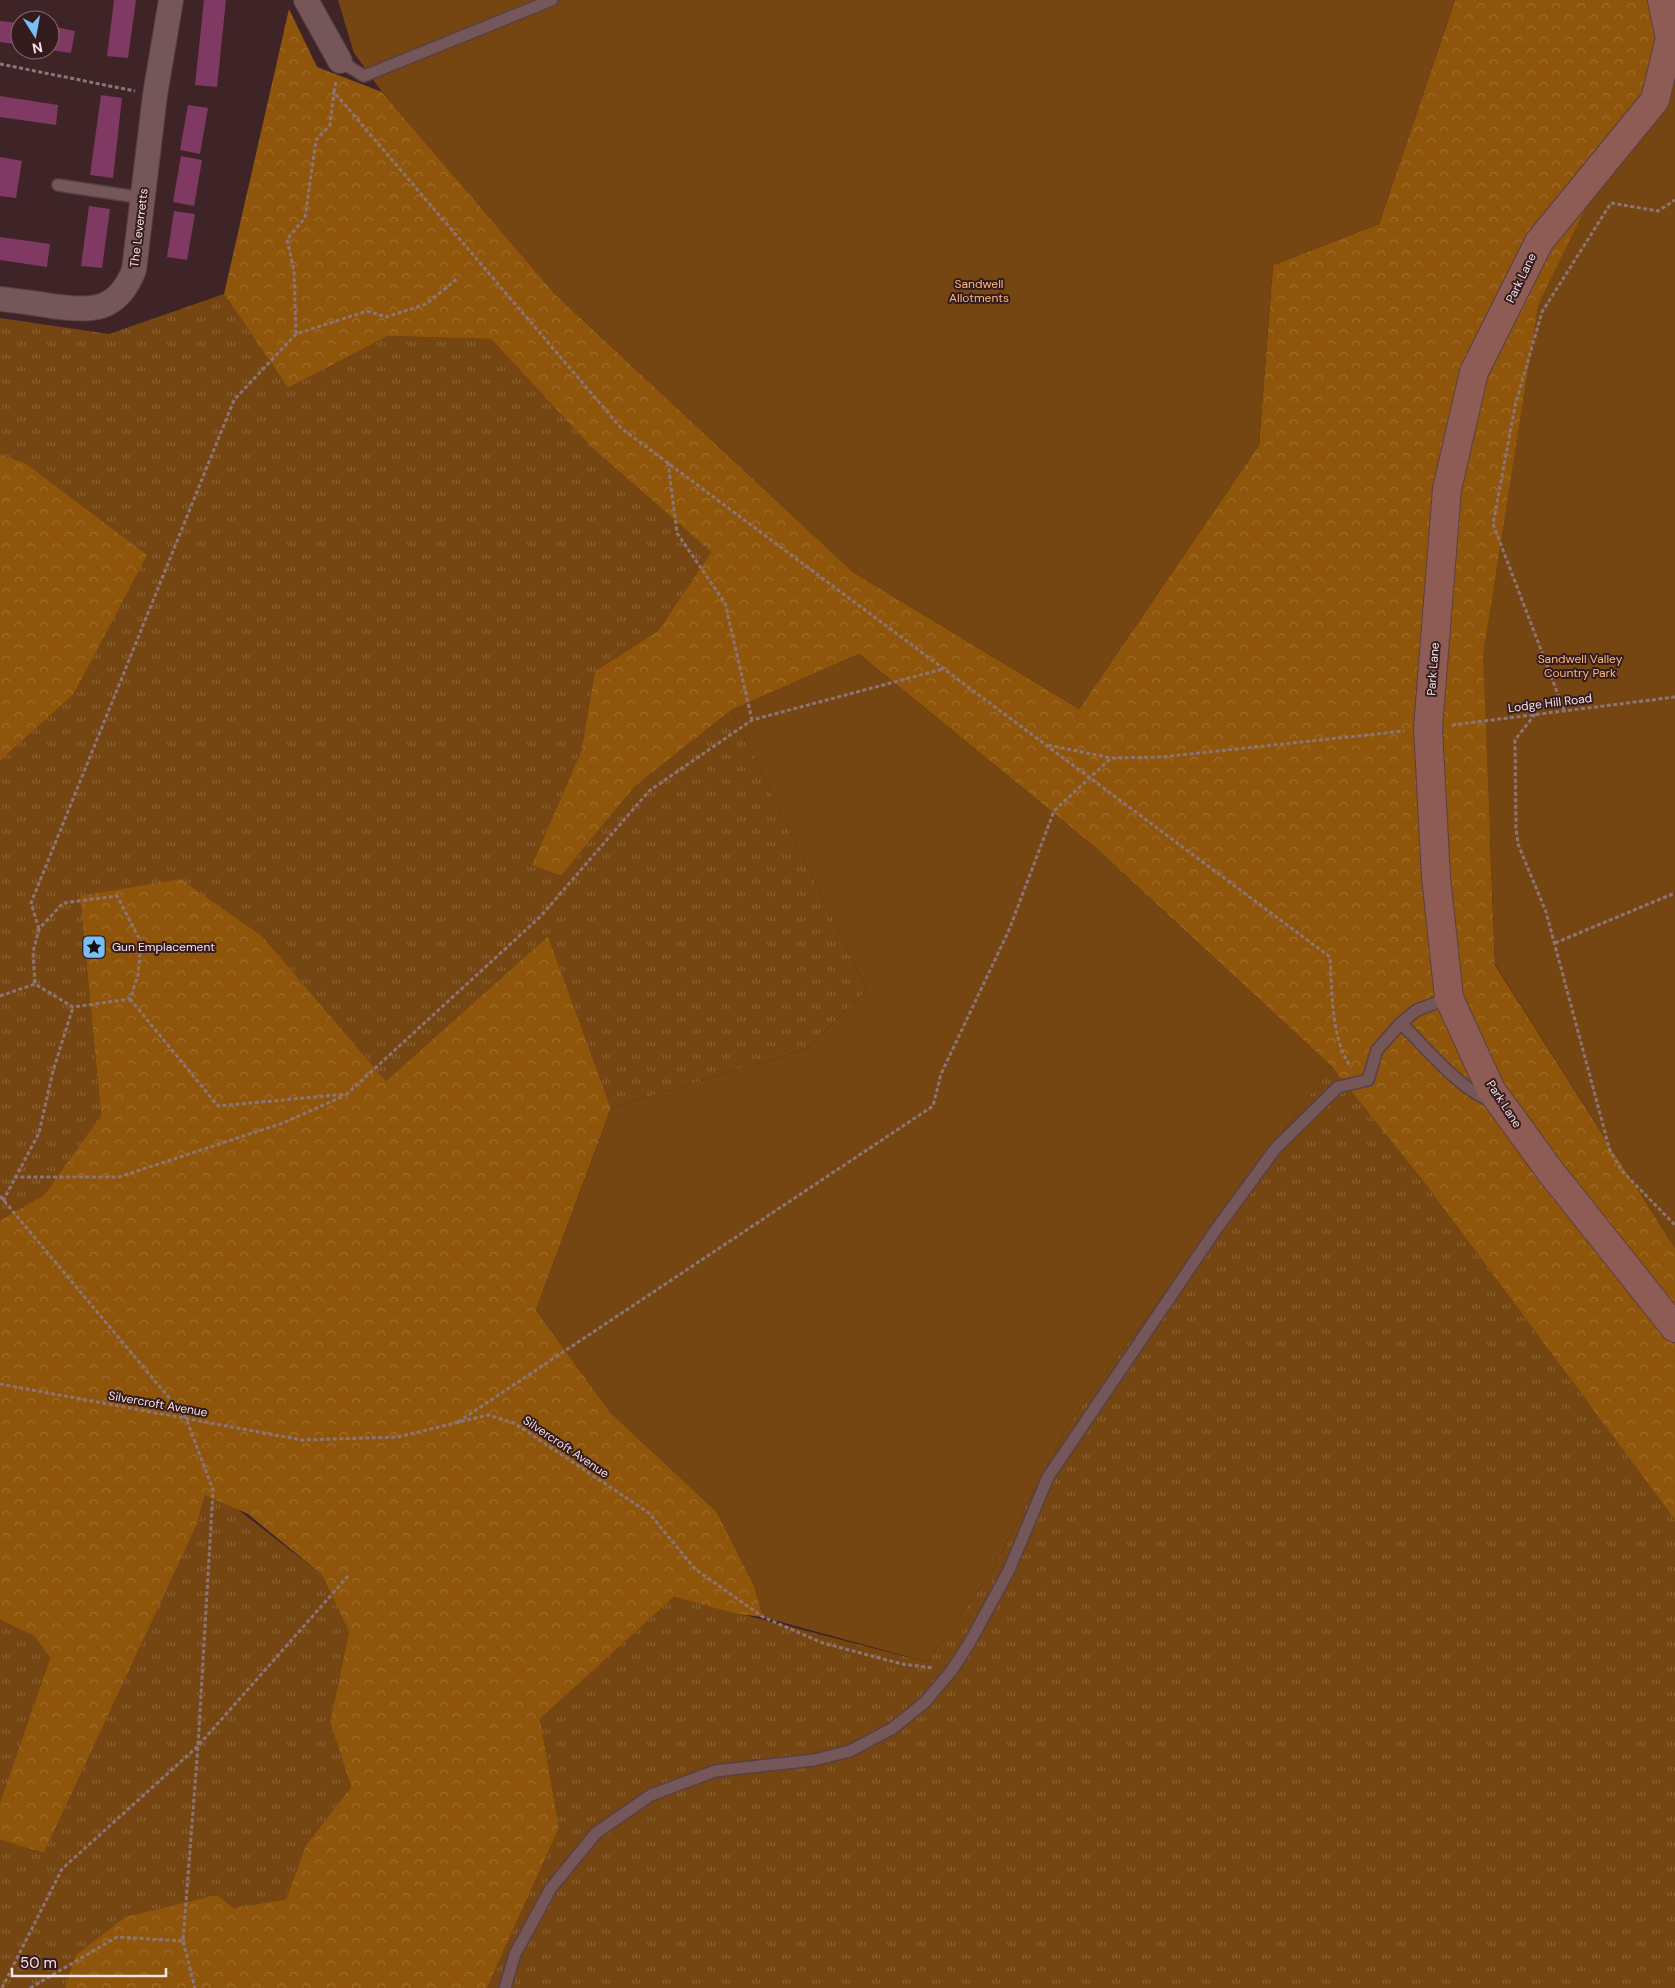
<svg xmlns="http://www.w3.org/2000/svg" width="1675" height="1988" font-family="'DM Sans',sans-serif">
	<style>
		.grass { fill: url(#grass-tufts) }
		.forest { fill: url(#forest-crowns) }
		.green { fill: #754611 }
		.building { fill: #7f3962 }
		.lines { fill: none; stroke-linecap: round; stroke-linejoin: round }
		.lane-casing { stroke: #574043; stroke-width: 14 }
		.street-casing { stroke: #574043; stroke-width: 26 }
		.secondary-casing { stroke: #574043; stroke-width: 30 }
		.path { stroke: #8c7477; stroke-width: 3; stroke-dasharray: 4 2.5; stroke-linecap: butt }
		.lane { stroke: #755659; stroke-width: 11 }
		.street { stroke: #755659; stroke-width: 24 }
		.secondary { stroke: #8f5c55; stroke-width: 28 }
		.labels { text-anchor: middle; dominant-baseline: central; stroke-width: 4; stroke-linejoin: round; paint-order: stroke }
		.street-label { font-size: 12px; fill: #f6e3e5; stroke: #341b1e }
		.park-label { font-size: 12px; fill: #fdba7a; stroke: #341b1e }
		.poi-label { font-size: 12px; fill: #f6e3e5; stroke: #341b1e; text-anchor: start }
	</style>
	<defs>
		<pattern id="grass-tufts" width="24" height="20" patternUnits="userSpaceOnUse" patternTransform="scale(1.25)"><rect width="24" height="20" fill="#754611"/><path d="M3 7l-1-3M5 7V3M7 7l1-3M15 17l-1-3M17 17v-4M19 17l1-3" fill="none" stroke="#896134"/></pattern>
		<pattern id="forest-crowns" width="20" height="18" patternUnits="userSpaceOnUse" patternTransform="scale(1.25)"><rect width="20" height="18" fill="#8f550a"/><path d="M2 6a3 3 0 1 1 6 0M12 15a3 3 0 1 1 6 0" fill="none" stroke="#9f6d2e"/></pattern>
	</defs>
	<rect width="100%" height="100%" fill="#3f2427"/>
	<!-- grass -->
	<path class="grass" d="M224 294 288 388 388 336 491 339 590 446 711 552 658 631 595 671 581 751 532 865 561 876 635 786 731 710 867 990 806 1049 611 1108 548 936 386 1081 263 937 80 896 101 1115 44 1195 0 1220V761L73 695 25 463 0 454V318L109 334Z
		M1331 1066 1427 1186 1675 1520V1988H487L559 1828 540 1719 674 1597 927 1662 990 1574 1072 1419Z
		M213 1490 322 1575 349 1632 330 1722 351 1787 306 1845 286 1899 233 1908 75 1956 65 1988H0V1840L44 1853 196 1527 205 1495Z
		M0 1620 34 1636 50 1658 0 1802Z"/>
	<!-- forest -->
	<path class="forest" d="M1455 0H1675L1490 838 1495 965 1675 1248V1520L1427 1186 1331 1066 1096 848 859 654 730 711 635 786 561 876 532 865 581 751 595 671 658 631 711 552 590 446 491 339 388 336 288 388 224 294 289 9 317 67 382 92 556 295 853 572 1079 709 1259 445 1273 265 1379 224Z
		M0 454 25 463 147 555 73 695 0 761Z
		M180 879 263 937 386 1081 548 936 611 1108 536 1310 610 1412 717 1512 754 1585 763 1617 738 1614 674 1597 540 1719 559 1828 487 1988H65L75 1956 125 1917 217 1895 233 1908 286 1899 306 1845 351 1787 330 1722 349 1632 322 1575 248 1514 205 1495 196 1527 44 1853 0 1840V1802L50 1658 34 1636 0 1620V1220L44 1195 101 1115 80 896Z"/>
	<!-- green -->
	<path class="green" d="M338 0H1455L1379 224 1273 265 1259 445 1079 709 853 572 556 295 382 92 354 53Z
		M1675 25V1248L1495 964 1483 655 1538 305Z
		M859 654 1096 848 1331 1066 1072 1419 990 1574 927 1662 763 1617 754 1585 717 1512 610 1412 536 1310 611 1108 806 1049 867 990 731 710Z"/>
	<!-- building -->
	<path class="building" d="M114 0H136L128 58 107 56Z
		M204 0H226L217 87 195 85Z
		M0 21 20 23V45L0 42Z
		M50 26 75 31 71 53 50 50Z
		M101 95 122 98 113 178 90 175Z
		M0 96 58 105 56 125 0 117Z
		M188 105 208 108 200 154 180 150Z
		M181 156 202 160 194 206 173 202Z
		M0 157 22 161 16 198 0 196Z
		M89 206 110 209 102 268 81 266Z
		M174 211 195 214 187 260 167 257Z
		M0 237 50 244 47 267 0 260Z"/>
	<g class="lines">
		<!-- lane casing -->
		<g class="lane-casing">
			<path id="lane" d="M340 61 364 76 552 0
				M58 185 143 198
				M1401 1023C1424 1046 1462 1092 1492 1101
				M505 1988 515 1954 551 1888 596 1833 651 1795 715 1771 814 1760 850 1751 893 1728 925 1702 952 1670 970 1642 1009 1570 1048 1477 1215 1231 1275 1149 1338 1087 1368 1080 1377 1050 1401 1023 1417 1010 1449 998"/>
		</g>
		<!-- street casing -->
		<g class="street-casing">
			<path id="street" d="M306 0 340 61
				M0 299C17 301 34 303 51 306 91 311 117 313 134 270L155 95 171 0"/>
		</g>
		<!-- secondary casing -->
		<g class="secondary-casing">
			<path id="secondary" d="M1662 0 1670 38 1655 100 1539 242 1474 372 1447 489 1428 728 1436 877 1449 998 1491 1090 1550 1171 1675 1328"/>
		</g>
		<!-- path -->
		<path class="path" d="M0 64 135 91
			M336 82 334 92 621 428 1330 957C1332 990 1331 1040 1351 1067
			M296 334 294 271 287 239 305 218 316 140 330 125 334 92
			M668 462 677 533 725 603 752 720
			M1564 710 1493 524 1515 406 1542 312 1611 203 1658 211 1675 200
			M1535 714 1515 740 1516 828 1518 844 1546 912 1610 1151 1622 1171 1675 1225
			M1452 725 1675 697
			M1048 745 1111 758 1162 757 1404 731
			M39 929 31 903 234 400 296 334 367 311 386 317 426 304 458 278
			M1555 943 1675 893
			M0 996 35 984 73 1007 130 999 138 975 141 942 117 896 63 903 39 929 33 952 35 984
			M130 999 218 1106 347 1094 541 916 649 791 752 720 943 669
			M14 1177H119L283 1123 344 1096
			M0 1196 186 1418 213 1490 198 1746 183 1941 195 1988
			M3 1201 39 1133 53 1071 73 1007
			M0 1384 302 1440 398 1437 488 1415 514 1423 649 1513 695 1569 763 1617 823 1643 902 1664 934 1668
			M458 1422 933 1106 941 1074 1009 930 1054 811 1111 758
			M2 1988 62 1869 198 1746 348 1576
			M30 1988 117 1937 183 1941"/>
		<!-- lane -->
		<use href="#lane" class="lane"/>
		<!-- street -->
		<use href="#street" class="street"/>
		<!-- secondary -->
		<use href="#secondary" class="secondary"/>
	</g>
	<!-- icons -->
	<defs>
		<g id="sight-square" transform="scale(1.25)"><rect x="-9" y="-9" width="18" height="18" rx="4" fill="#76c0f7" stroke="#341b1e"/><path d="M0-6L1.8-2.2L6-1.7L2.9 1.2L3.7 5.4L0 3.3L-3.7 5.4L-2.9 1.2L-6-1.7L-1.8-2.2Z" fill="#111"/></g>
	</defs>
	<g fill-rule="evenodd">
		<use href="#sight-square" x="94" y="947"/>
	</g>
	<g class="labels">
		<!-- street labels -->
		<g class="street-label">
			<text transform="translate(139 228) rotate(-83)">The Leverretts</text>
			<text transform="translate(1521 278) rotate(-64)">Park Lane</text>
			<text transform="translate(1433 669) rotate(-86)">Park Lane</text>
			<text transform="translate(1550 703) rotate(-7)">Lodge Hill Road</text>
			<text transform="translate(1504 1104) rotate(57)">Park Lane</text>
			<text transform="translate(158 1404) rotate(10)">Silvercroft Avenue</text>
			<text transform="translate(566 1447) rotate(34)">Silvercroft Avenue</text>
		</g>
		<!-- park labels -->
		<g class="park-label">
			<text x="979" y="284">Sandwell<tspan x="979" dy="14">Allotments</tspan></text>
			<text x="1580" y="659">Sandwell Valley<tspan x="1580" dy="14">Country Park</tspan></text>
		</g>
		<!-- poi labels -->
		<g class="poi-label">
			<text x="112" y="947">Gun Emplacement</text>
		</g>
	</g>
	<!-- north arrow -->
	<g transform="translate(35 35) rotate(169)"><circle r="24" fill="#341b1e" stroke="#826b6e"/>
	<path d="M0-4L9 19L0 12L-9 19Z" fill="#76c0f7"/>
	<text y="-8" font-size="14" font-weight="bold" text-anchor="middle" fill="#f6e3e5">N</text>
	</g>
	<!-- scale -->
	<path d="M12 1968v8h154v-8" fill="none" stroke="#f6e3e5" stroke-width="2.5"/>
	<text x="20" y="1968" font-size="15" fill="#f6e3e5" stroke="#341b1e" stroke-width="4" paint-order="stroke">50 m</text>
</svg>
